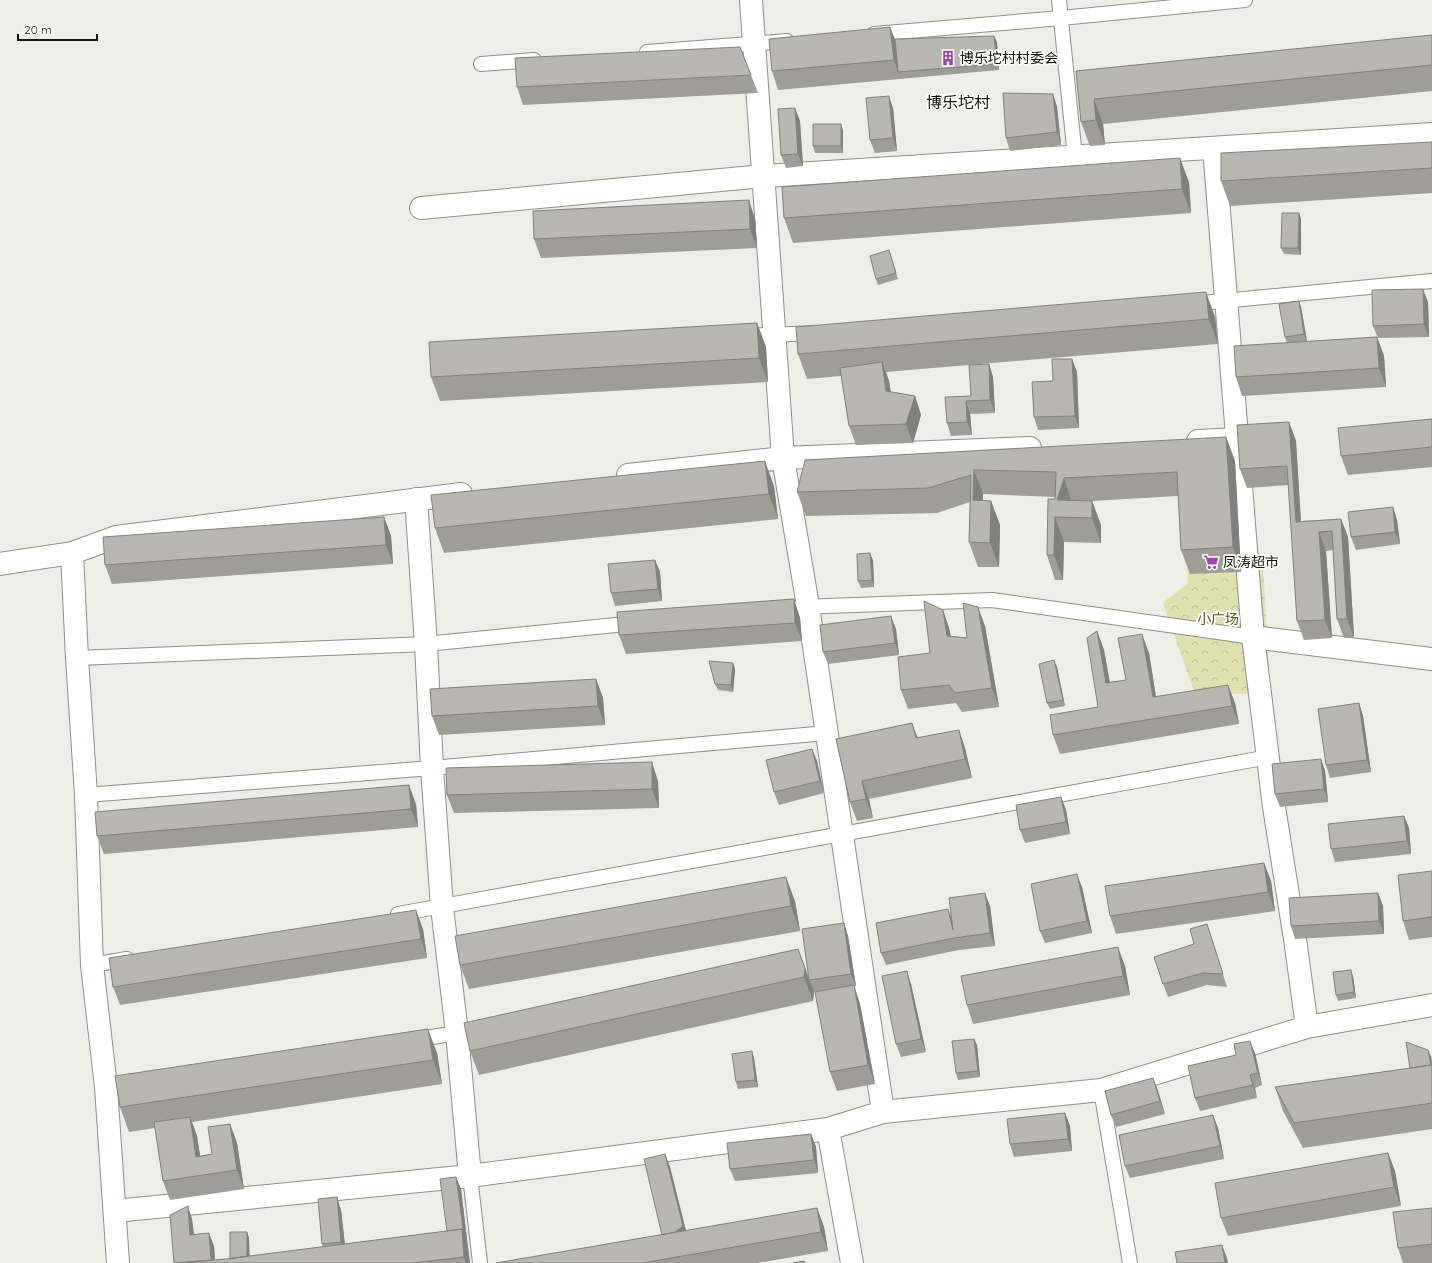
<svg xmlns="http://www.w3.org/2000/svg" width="1432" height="1263" font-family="Quicksand,'Noto Sans SC',sans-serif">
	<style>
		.forest { fill: url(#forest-crowns) }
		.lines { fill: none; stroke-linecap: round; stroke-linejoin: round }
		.service-casing { stroke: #8f8f88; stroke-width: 16 }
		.minor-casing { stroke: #8f8f88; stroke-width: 24 }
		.service { stroke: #fff; stroke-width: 14 }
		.minor { stroke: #fff; stroke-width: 22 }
		.wall { fill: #9e9e97 }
		.shaded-wall { fill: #81817b }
		.building { fill: #b8b8b0; stroke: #81817b }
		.labels { text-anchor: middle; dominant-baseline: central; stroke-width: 3.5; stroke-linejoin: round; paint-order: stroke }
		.poi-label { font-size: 14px; fill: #141411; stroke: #fffffe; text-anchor: start }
		.park-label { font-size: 14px; fill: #565518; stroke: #fffffe }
		.quarter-label { font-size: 16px; fill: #141411; stroke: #fffffe }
	</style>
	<defs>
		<pattern id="forest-crowns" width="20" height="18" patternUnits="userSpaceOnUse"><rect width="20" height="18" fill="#e0e0b1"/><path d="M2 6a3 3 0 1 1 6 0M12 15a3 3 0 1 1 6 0" fill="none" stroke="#bfbf97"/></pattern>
	</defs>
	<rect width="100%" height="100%" fill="#edeee5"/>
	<!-- forest -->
	<path class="forest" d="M1237 479 1263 564 1270 694H1195L1163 603 1188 583 1185 493Z"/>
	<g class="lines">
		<!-- service casing -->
		<g class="service-casing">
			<path id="service" d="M1059 0 1075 157
				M874 34 1061 18 1245 0
				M647 52 787 41
				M481 64 534 60
				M1192 304 1432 281
				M743 336 814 333
				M800 607 992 600 1253 637
				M77 658 426 644 636 623
				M86 795 432 768 827 733
				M398 914 1269 757
				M92 965 127 959
				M413 1040 457 1033
				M1101 1090 1130 1263
				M470 1176 480 1263"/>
		</g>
		<!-- minor casing -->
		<g class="minor-casing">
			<path id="minor" d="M1214 148 1253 637 1274 807 1295 939 1307 1027
				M421 208 764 176 1432 134
				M1198 441 1237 439
				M628 475 783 458 751 0
				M416 499 426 644 432 768 442 907 457 1033 470 1176
				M72 553 77 658 86 795 92 965 106 1087 118 1263
				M0 564 72 553 116 537 461 494
				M1253 637 1432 659
				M883 1112 808 606 783 458 1030 448
				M828 1129 852 1263
				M115 1211 470 1176 828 1129 883 1112 1101 1090 1307 1027 1432 1005"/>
		</g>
		<!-- service -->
		<use href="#service" class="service"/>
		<!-- minor -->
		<use href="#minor" class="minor"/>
	</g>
	<!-- wall -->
	<path class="wall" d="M890 27 895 39 997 42 999 70 778 90 772 71Z
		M1432 35V91L1103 124 1105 145 1090 146 1081 122 1076 71Z
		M751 75 758 93 523 105 517 87Z
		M1053 94 1057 107 1061 145 1010 151 1006 138Z
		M795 108 800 121 803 166 786 168 781 155Z
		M893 108 897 151 875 153 870 140Z
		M841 124 843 131V153H815L813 146Z
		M1432 142V193L1230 206 1221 181Z
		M1189 182 1191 213 793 243 784 218Z
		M1299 213 1301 219V255L1284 254 1281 248Z
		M755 219 757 248 541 258 534 239Z
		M891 257 898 279 878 285 876 279Z
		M1299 301 1301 307 1307 341 1298 342 1377 337 1384 356 1386 387 1242 396 1236 377 1287 343 1285 337Z
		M1428 302 1429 337 1378 338 1373 326Z
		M1215 317 1218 344 886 372 889 381 891 392 915 396 921 415 913 443 856 445 849 426 841 376 807 379 798 354Z
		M757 323 766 347 768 382 440 401 431 377Z
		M1072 359 1077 372 1079 428 1038 430 1034 417 1053 381Z
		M989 364 993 377 995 413 970 414 972 435 951 436 947 423 971 396Z
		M1432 419V467L1348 475 1341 456Z
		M1289 422 1296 441 1301 521 1341 519 1348 537 1354 637 1344 638 1337 619 1333 550 1326 551 1332 638 1304 640 1297 621 1289 485 1247 488 1240 469Z
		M1226 437 1235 461 1241 572 1190 574 1181 550 1178 496 1092 501 1101 525V543L1064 542 1063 580H1055L1047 555 1055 497 983 494 982 501H991L1000 525 999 567H978L969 542 970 502 937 513 806 516 797 492Z
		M774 486 778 519 444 553 435 528Z
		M1393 507 1397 520 1400 544 1356 550 1351 537Z
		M384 517 391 536 393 564 112 584 105 565Z
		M655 560 660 572 662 601 615 606 611 593Z
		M873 560 874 587 861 588 858 581Z
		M794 599 800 618 802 641 626 654 619 635Z
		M943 610 949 628 951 636 967 638 985 626 999 707 962 712 956 703 908 709 901 690 930 653Z
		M896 629 899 655 828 664 823 652Z
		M1097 631 1104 650 1110 682 1126 680 1149 653 1156 697 1235 703 1239 724 1060 754 1053 735 1098 707Z
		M733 663 735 669 733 692 718 690 715 684Z
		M1057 667 1065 706 1050 709 1047 703Z
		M596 679 603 698 605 725 439 735 432 716Z
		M1359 703 1363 716 1371 772 1330 778 1326 765Z
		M959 730 965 748 972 778 869 799 873 818 857 821 850 802 836 739 918 738Z
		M812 749 817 761 824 793 779 805 774 792Z
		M1321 759 1325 771 1328 802 1280 807 1275 794Z
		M658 781 659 808 454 813 447 795Z
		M1061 797 1066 810 1070 834 1025 843 1020 830Z
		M416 804 418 827 104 854 97 836Z
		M1404 816 1409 828 1411 854 1335 862 1331 849Z
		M1264 863 1271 881 1275 911 1116 934 1110 916Z
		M1432 871V937L1409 940 1403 921Z
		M1082 887 1092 933 1045 943 1040 931Z
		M1378 893 1383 906 1384 934 1295 939 1291 926Z
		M795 901 800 931 469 989 460 965Z
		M990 906 995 946 959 950 886 965 881 953 952 919Z
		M844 923 848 936 856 986H854L860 1004 875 1084 837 1091 830 1072 822 991 814 992 813 1001 479 1075 470 1051 798 949 809 979Z
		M1207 924 1227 987 1207 985 1168 997 1163 984 1194 944Z
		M423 929 427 958 120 1005 113 987Z
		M1125 966 1130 995 973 1024 967 1005Z
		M1353 976 1356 998 1338 1001 1336 995Z
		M911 984 926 1052 901 1057 896 1044Z
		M974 1039 977 1045 980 1077 958 1080 956 1073Z
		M437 1053 442 1084 192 1122 197 1136 200 1156 212 1154 230 1124 237 1143 244 1189 170 1200 163 1181 155 1128 129 1132 120 1107Z
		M1255 1053 1262 1085 1255 1088 1257 1098 1200 1111 1195 1098Z
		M1431 1056 1432 1064V1129L1303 1148 1283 1111 1275 1087 1410 1068Z
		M754 1058 758 1087 738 1089 736 1082Z
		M1153 1078 1158 1091 1165 1114 1116 1127 1111 1115Z
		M1065 1113 1070 1126 1072 1151 1014 1157 1010 1144Z
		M1218 1128 1224 1159 1130 1178 1125 1166Z
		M811 1134 816 1147 818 1173 735 1181 730 1169Z
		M1388 1153 1395 1171 1401 1206 1228 1236 1221 1218Z
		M665 1154 670 1167 686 1231 817 1208 824 1227 828 1251 757 1263H496L662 1235Z
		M456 1177 461 1189 468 1248 470 1263H174L192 1219 194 1234 214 1246 215 1260 230 1259 247 1232 249 1238V1256L323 1247 322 1244 341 1210 345 1244 447 1231Z
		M1432 1208V1263H1403L1398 1248Z"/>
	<!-- shaded-wall -->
	<path class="shaded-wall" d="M890 27 897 46 898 72 894 60Z
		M994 36 997 42 999 70 997 64Z
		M1053 94 1057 107 1061 145 1057 132Z
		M889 96 893 108 897 151 893 138Z
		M1094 99 1103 124 1105 145 1096 120Z
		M795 108 800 121 803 166 798 154Z
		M841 124 843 131V153L841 146Z
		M1180 158 1189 182 1191 213 1182 189Z
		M749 200 755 219 757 248 750 229Z
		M1299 213 1301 219V255L1298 248Z
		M1423 289 1428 302 1429 337 1424 324Z
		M1206 292 1215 317 1218 344 1209 319Z
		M1299 301 1301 307 1307 341 1304 334Z
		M757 323 766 347 768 382 759 358Z
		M1377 337 1384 356 1386 387 1379 368Z
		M1072 359 1077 372 1079 428 1075 416Z
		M882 362 889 381 893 410 886 391Z
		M989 364 993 377 995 413 990 400Z
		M915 396 921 415 913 443 906 424Z
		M966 401 970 414 972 435 967 422Z
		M1289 422 1296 441 1302 541 1296 522Z
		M1226 437 1235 461 1241 572 1233 547Z
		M765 461 774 486 778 519 769 494Z
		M974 470 983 494 982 525 973 500Z
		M1064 478 1072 503 1057 500Z
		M991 501 1000 525 999 567 990 543Z
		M1092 501 1101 525V543L1092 518Z
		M1393 507 1397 520 1400 544 1395 532Z
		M384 517 391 536 393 564 386 545Z
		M1055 517 1064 542 1063 580 1054 555Z
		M1341 519 1348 537 1354 637 1347 619Z
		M1319 532 1326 551 1332 638 1325 620Z
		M870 553 873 560 874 587 872 580Z
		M655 560 660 572 662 601 658 589Z
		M794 599 800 618 802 641 795 623Z
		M978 607 985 626 999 707 992 688Z
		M943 610 949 628 954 654 947 636Z
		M891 616 896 629 899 655 895 643Z
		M1097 631 1104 650 1113 702 1106 683Z
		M1142 634 1149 653 1159 716 1153 697Z
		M1054 660 1057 667 1065 706 1063 700Z
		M733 663 735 669 733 692 731 685Z
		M596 679 603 698 605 725 598 706Z
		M1228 685 1235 703 1239 724 1232 706Z
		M1359 703 1363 716 1371 772 1367 760Z
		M912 723 919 741 916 738Z
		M959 730 965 748 972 778 965 759Z
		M812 749 817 761 824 793 820 781Z
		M1321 759 1325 771 1328 802 1324 789Z
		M652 762 658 781 659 808 652 789Z
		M862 781 869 799 873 818 866 799Z
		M409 785 416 804 418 827 411 809Z
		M1061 797 1066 810 1070 834 1066 822Z
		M1404 816 1409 828 1411 854 1407 841Z
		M1264 863 1271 881 1275 911 1268 892Z
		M1077 874 1082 887 1092 933 1087 921Z
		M786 877 795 901 800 931 791 906Z
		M985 893 990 906 995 946 990 933Z
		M1378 893 1383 906 1384 934 1379 921Z
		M948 909 953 922V930Z
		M416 910 423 929 427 958 421 939Z
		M844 923 848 936 856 986 851 974Z
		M1118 947 1125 966 1130 995 1123 976Z
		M798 949 814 992 813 1001 804 977Z
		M1351 970 1353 976 1356 998 1354 992Z
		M907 971 911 984 926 1052 921 1039Z
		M854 985 860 1004 875 1084 868 1065Z
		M428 1029 437 1053 442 1084 433 1060Z
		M974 1039 977 1045 980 1077 978 1071Z
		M1250 1041 1255 1053 1262 1085 1258 1073Z
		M1428 1050 1431 1056 1432 1064V1070Z
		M752 1051 754 1058 758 1087 755 1080Z
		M1250 1075 1255 1088 1257 1098 1253 1085Z
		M1153 1078 1158 1091 1165 1114 1160 1101Z
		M1065 1113 1070 1126 1072 1151 1068 1139Z
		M1213 1115 1218 1128 1224 1159 1220 1146Z
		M190 1117 197 1136 203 1175 196 1157Z
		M230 1124 237 1143 244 1189 237 1170Z
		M811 1134 816 1147 818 1173 814 1160Z
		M1388 1153 1395 1171 1401 1206 1394 1187Z
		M665 1154 670 1167 688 1239 668 1253Z
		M456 1177 461 1189 468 1248 470 1263H466L464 1257Z
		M337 1197 341 1210 346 1255 341 1242Z
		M188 1206 192 1219 195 1247 190 1235Z
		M817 1208 824 1227 828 1251 821 1232Z
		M247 1232 249 1238 250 1263H247Z
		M209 1233 214 1246 215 1263H212Z
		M1222 1245 1227 1258 1228 1263H1225Z"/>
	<!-- building -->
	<path class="building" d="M890 27 894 60 772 71 769 39Z
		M1432 35V65L1094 99 1096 120 1081 122 1076 71Z
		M994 36 997 64 898 72 895 39Z
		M740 47 751 75 517 87 515 58Z
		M1003 93 1053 94 1057 132 1006 138Z
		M889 96 893 138 870 140 866 98Z
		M795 108 798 154 781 155 778 109Z
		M813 124H841V146H813Z
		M1432 142V168L1221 181V153Z
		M1180 158 1182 189 784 218 782 187Z
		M749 200 750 229 534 239 533 211Z
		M1282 213H1299L1298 248H1281Z
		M889 250 896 273 876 279 870 256Z
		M1423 289 1424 324 1373 326 1372 290Z
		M1206 292 1209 319 798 354 796 327Z
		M1299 301 1304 334 1285 337 1279 304Z
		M757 323 759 358 431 377 429 342Z
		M1377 337 1379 368 1236 377 1234 346Z
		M1052 359H1072L1075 416 1034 417 1032 382 1053 381Z
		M882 362 886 391 915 396 906 424 849 426 840 368Z
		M989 364 990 400 966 401 967 422 947 423 945 397 971 396 969 365Z
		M1432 419V447L1341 456 1338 428Z
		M1289 422 1296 522 1341 519 1347 619H1337L1332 531 1319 532 1325 620 1297 621 1287 466 1240 469 1237 425Z
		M1226 437 1233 547 1181 550 1177 472 1064 478 1057 500 1092 501V518L1055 517 1054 555H1047L1048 499H1055L1056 472 974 470 973 500 991 501 990 543 969 542 971 475 928 488 797 492 805 460Z
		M765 461 769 494 435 528 431 495Z
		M1393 507 1395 532 1351 537 1348 512Z
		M384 517 386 545 105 565 103 537Z
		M870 553 872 580 858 581 857 554Z
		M655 560 658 589 611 593 608 564Z
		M794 599 795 623 619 635 617 612Z
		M924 601 943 610 947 636 967 638 963 603 978 607 992 688 955 693 949 685 901 690 898 657 930 653Z
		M891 616 895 643 823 652 820 625Z
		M1097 631 1106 683 1126 680 1118 638 1142 634 1153 697 1228 685 1232 706 1053 735 1050 715 1098 707 1087 638Z
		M1054 660 1063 700 1047 703 1039 664Z
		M709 661 733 663 731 685 715 684Z
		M596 679 598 706 432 716 430 689Z
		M1359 703 1367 760 1326 765 1318 709Z
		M912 723 916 738 959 730 965 759 862 781 866 799 850 802 836 739Z
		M812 749 820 781 774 792 766 760Z
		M1321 759 1324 789 1275 794 1272 764Z
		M652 762V789L447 795 446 768Z
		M409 785 411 809 97 836 95 812Z
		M1061 797 1066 822 1020 830 1016 805Z
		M1404 816 1407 841 1331 849 1328 824Z
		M1264 863 1268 892 1110 916 1105 886Z
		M1432 871V917L1403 921 1398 875Z
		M1077 874 1087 921 1040 931 1031 884Z
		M786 877 791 906 460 965 455 936Z
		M985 893 990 933 954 938 881 953 876 923 948 909 953 930 949 898Z
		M1378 893 1379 921 1291 926 1289 898Z
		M416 910 421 939 113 987 109 958Z
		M844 923 851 974 809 980 802 929Z
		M1207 924 1223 974 1203 973 1163 984 1154 957 1194 944 1190 929Z
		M1118 947 1123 976 967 1005 961 976Z
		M798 949 805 968 804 977 470 1051 464 1023Z
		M1351 970 1354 992 1336 995 1333 972Z
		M907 971 921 1039 896 1044 882 976Z
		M854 985 868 1065 830 1072 815 992Z
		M428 1029 433 1060 120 1107 115 1076Z
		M974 1039 978 1071 956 1073 952 1041Z
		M1250 1041 1258 1073 1250 1075 1253 1085 1195 1098 1188 1066 1236 1055 1234 1044Z
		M1406 1042 1428 1050 1431 1065 1410 1068Z
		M752 1051 755 1080 736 1082 732 1054Z
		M1432 1065V1103L1294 1123 1275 1087Z
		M1153 1078 1160 1101 1111 1115 1105 1091Z
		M1065 1113 1068 1139 1010 1144 1007 1119Z
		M1213 1115 1220 1146 1125 1166 1119 1135Z
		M190 1117 196 1157 212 1154 208 1127 230 1124 237 1170 163 1181 154 1122Z
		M811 1134 814 1160 730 1169 727 1143Z
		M1388 1153 1394 1187 1221 1218 1215 1183Z
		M665 1154 683 1226 675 1232 662 1235 644 1159Z
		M456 1177 464 1235 462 1229 447 1231 440 1179Z
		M337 1197 341 1242 322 1244 318 1199Z
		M188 1206 190 1235 209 1233 211 1260 174 1263 170 1215Z
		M817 1208 821 1232 642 1263H496Z
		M1432 1208V1244L1398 1248 1393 1212Z
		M462 1229 464 1257 412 1263H180L226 1259Z
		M230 1232H247V1256L230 1259Z
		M1222 1245 1225 1263H1177L1175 1252Z
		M804 1261 805 1263H793Z"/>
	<!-- icons -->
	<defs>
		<g id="building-bare" transform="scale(1.2)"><path d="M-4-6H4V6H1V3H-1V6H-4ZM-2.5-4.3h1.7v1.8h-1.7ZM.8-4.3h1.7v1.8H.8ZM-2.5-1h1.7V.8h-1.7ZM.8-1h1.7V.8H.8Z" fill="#9d47b5" stroke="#fffffe" stroke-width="2.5" paint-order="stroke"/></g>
		<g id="supermarket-bare" transform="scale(1.2)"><path d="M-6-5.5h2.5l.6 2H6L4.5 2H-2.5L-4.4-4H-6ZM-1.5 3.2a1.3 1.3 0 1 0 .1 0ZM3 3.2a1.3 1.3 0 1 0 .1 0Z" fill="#9d47b5" stroke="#fffffe" stroke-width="2.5" paint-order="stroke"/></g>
	</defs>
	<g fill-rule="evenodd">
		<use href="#building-bare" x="948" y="58"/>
		<use href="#supermarket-bare" x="1211" y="562"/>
	</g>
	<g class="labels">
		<!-- poi labels -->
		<g class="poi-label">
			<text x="960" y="58">博乐坨村村委会</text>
			<text x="1223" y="562">凤涛超市</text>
		</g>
		<!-- park labels -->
		<g class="park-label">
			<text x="1218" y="619">小广场</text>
		</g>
		<!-- quarter labels -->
		<g class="quarter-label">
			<text x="958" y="102">博乐坨村</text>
		</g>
	</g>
	<!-- scale -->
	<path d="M18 34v6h79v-6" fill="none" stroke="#141411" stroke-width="2"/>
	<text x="24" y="34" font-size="12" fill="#141411" stroke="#fffffe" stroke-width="3" paint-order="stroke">20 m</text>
</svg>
